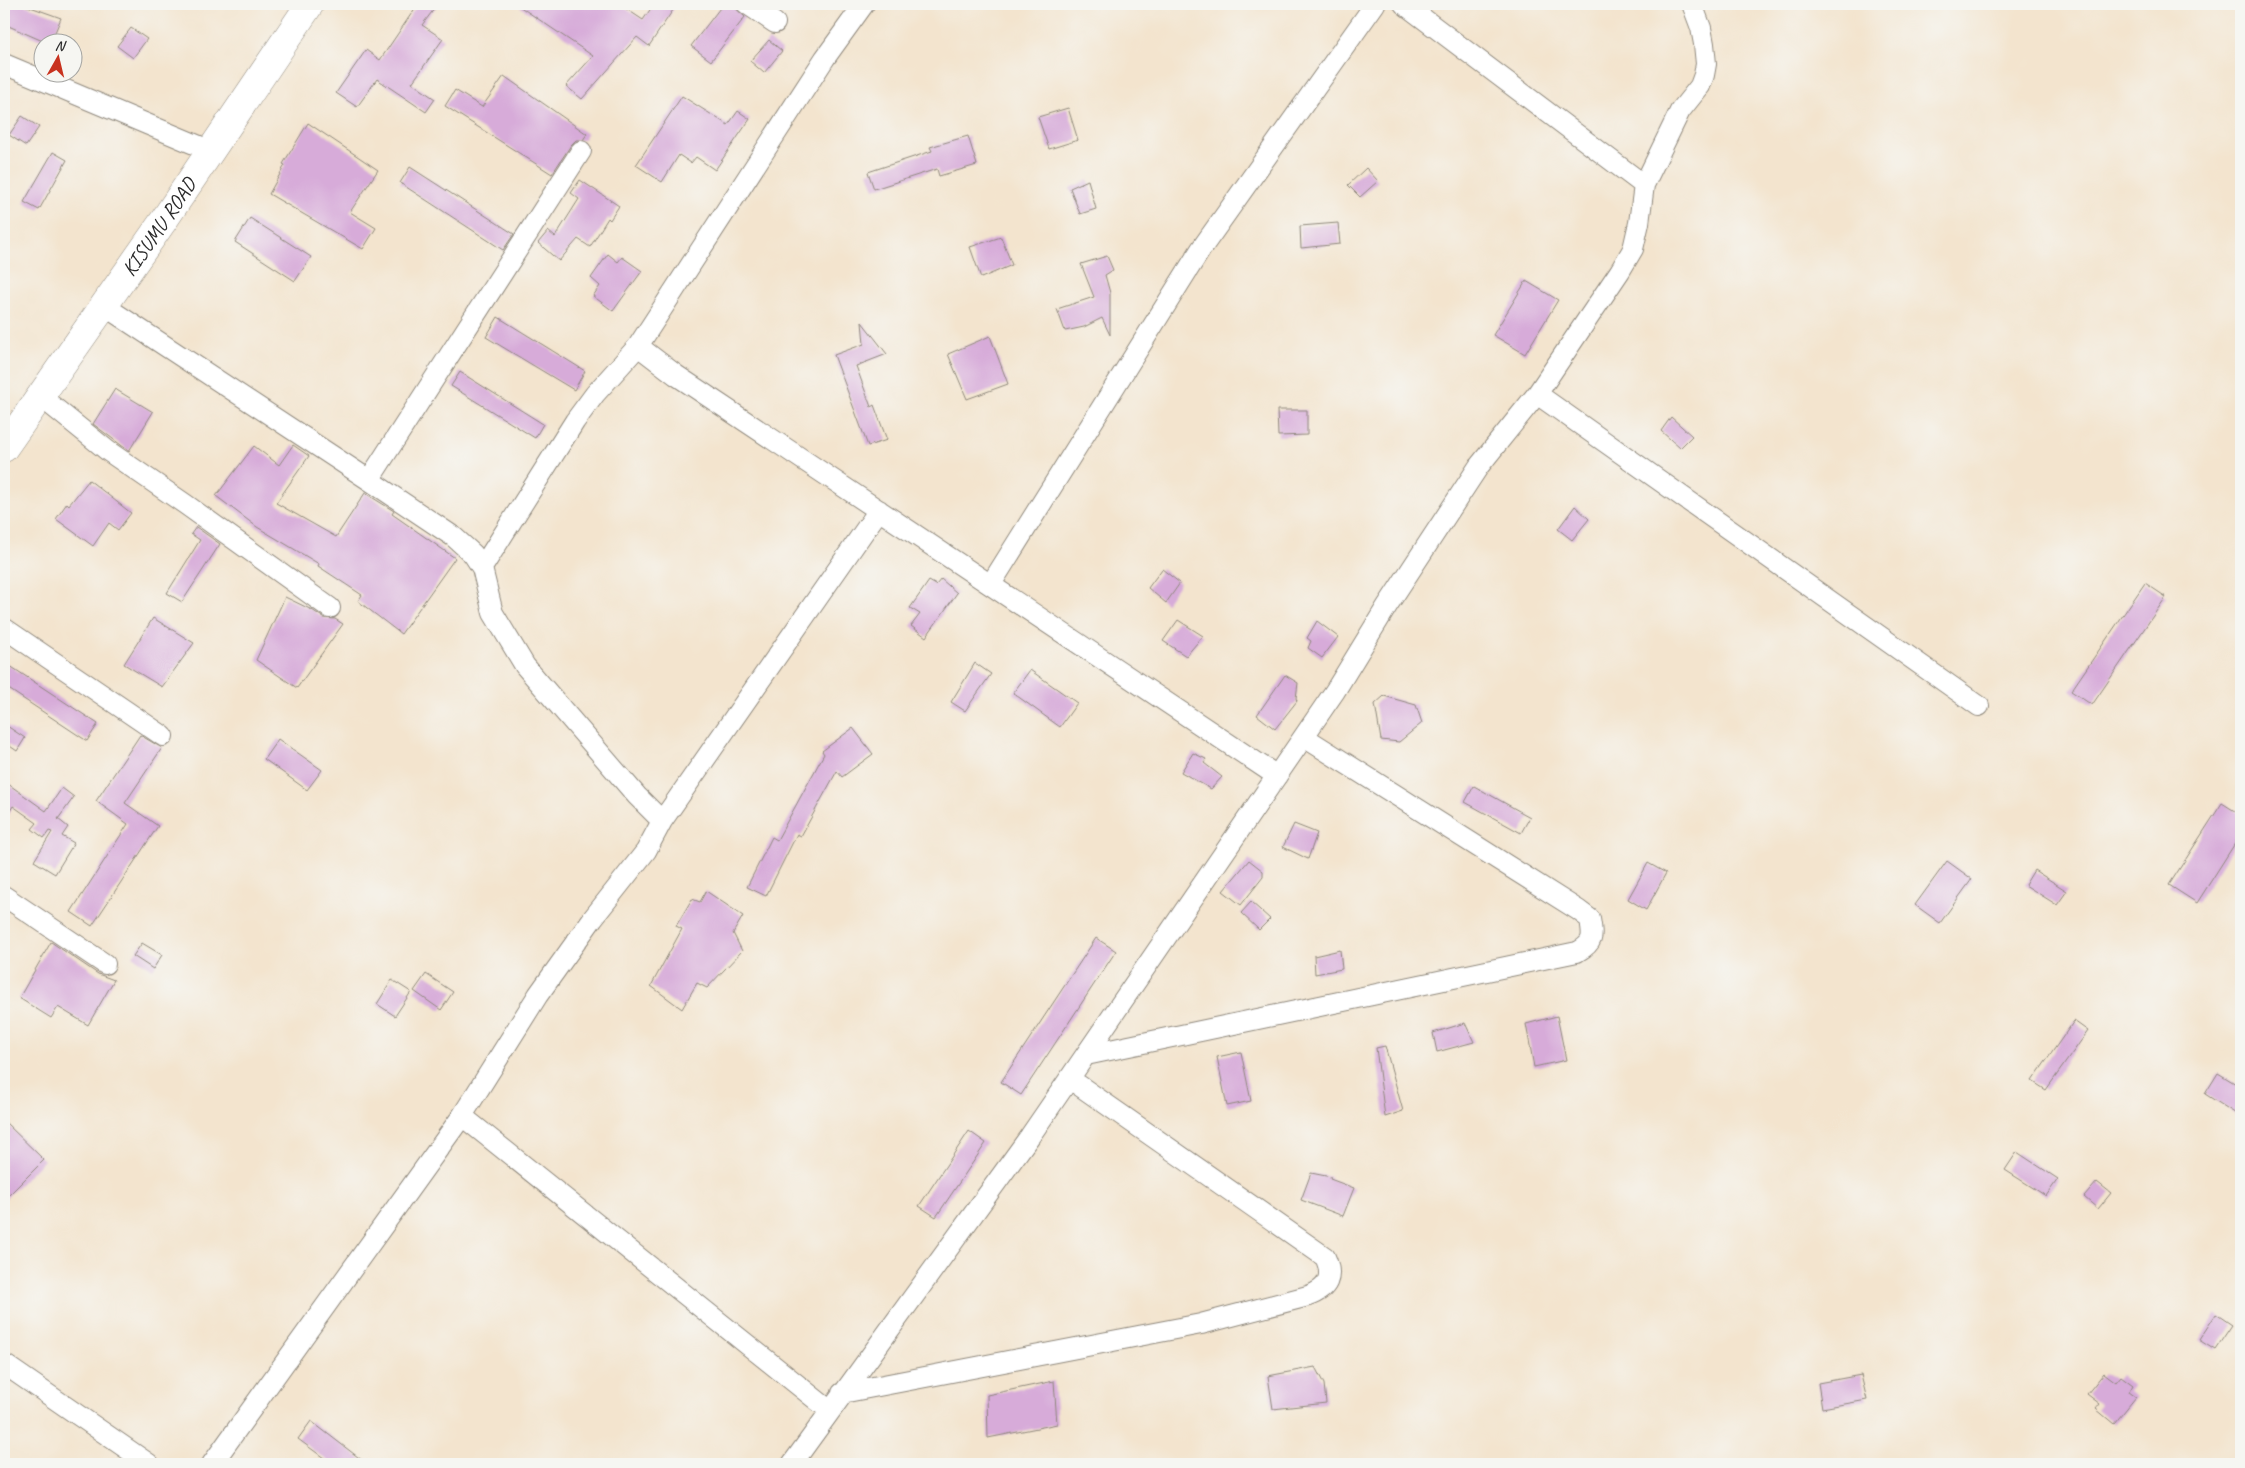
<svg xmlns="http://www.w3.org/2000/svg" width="2245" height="1468" font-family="Caveat,sans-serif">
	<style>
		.building { fill: #d7abd9 }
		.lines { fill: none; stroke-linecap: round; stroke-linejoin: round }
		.minor-casing { stroke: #8f887c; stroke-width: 22 }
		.trunk-casing { stroke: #8f887c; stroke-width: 29 }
		.minor { stroke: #fff; stroke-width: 20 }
		.trunk { stroke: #fff; stroke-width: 28 }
		.labels { text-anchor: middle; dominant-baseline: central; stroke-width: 4; stroke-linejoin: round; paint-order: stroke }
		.street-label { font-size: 21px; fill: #2b2b2b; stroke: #f6f6f2 }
	</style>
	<rect width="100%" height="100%" fill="#f6f6f2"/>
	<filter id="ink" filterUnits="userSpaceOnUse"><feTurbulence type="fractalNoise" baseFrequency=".02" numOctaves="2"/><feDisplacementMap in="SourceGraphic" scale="10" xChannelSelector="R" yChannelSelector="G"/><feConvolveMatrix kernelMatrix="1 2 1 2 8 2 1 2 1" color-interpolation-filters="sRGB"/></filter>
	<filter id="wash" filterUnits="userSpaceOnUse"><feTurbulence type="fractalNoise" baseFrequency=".0096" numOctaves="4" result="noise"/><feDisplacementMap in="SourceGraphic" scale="20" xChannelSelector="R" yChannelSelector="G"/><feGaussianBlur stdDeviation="1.12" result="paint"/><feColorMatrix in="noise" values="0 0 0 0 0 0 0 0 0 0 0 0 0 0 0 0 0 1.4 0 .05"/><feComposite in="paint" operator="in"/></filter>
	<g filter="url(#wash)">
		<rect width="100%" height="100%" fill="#f3e4ce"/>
		<g id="blocks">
			<!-- building -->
			<path class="building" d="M4 4H22L61 18 51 42H45L4 24Z
				M418 4H438L422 25 443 39 412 83 435 99 426 112 377 79 357 107 336 93 366 50 380 60Z
				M516 4H619L643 20 654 4H677L649 46 637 37 582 99 566 86 593 56Z
				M723 4H731L745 17 711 61 691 46Z
				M131 28 147 39 133 58 117 46Z
				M769 40 782 51 764 73 750 61Z
				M504 76 587 134 583 140H576L571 145 552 174 445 106 455 90 482 107Z
				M682 96 728 125 738 111 750 119 715 170 696 157 691 163 679 155 662 182 636 165Z
				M1068 108 1078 140 1049 149 1038 117Z
				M22 116 39 127 26 146 9 135Z
				M308 123 378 170 350 212 376 228 363 249 269 194 285 165 283 164Z
				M968 136 977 165 939 176 937 169 874 189 868 172 932 151 930 147Z
				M53 152 67 160 39 210 24 202Z
				M410 167 514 234 503 250 400 183Z
				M1366 168 1378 181 1360 197 1348 185Z
				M580 180 619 206 610 220 608 218 590 247 578 239 559 261 538 243 548 231 555 237 579 199 571 193Z
				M1088 180 1096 209 1080 214 1070 188Z
				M250 218 311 257 295 281 235 242Z
				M1338 223 1340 244 1301 248 1300 226Z
				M1001 237 1012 265 981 278 970 247Z
				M608 254 618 262 622 257 642 271 613 311 593 296 600 286 591 278Z
				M1107 256 1113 270 1105 275 1110 293V335L1102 318 1084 327 1065 331 1057 309 1094 297 1081 264Z
				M1526 281 1558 300 1525 354 1493 335Z
				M498 317 585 371 574 390 486 337Z
				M862 322 887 354 856 366 871 407 874 405 887 440 868 446 834 355 864 344Z
				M990 336 1008 384 967 399 948 354Z
				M460 372 543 424 535 438 451 386Z
				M115 389 153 412 129 451 93 424Z
				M1277 410H1307V435L1278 436Z
				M1671 417 1692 436 1680 448 1661 431Z
				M293 445 309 456 276 503 336 537 365 493 394 511 392 514 455 558 401 634 358 601 362 595 318 566 319 564 257 527 216 496 254 446 279 465Z
				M89 480 131 513 118 530 109 523 93 546 56 519 67 503 69 505Z
				M1575 506 1589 519 1572 540 1558 529Z
				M196 527 220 544 182 602 167 593 200 540 191 534Z
				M1162 569 1180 583 1166 603 1148 588Z
				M941 579 957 593 926 637 911 626 920 614 910 608 929 581 936 585Z
				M2145 583 2166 597 2092 705 2071 691Z
				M285 597 312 610 324 618 335 619 343 624 297 688 256 660Z
				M153 618 194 643 162 687 124 664Z
				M1178 620 1203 636 1186 656 1163 641Z
				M1317 621 1338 637 1322 658 1308 648 1311 641 1307 638Z
				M4 662 98 724 87 741 4 686Z
				M975 663 991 674 965 711 951 702Z
				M1030 670 1077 703 1060 727 1013 693Z
				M1285 675 1298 683 1296 698 1297 701 1275 729 1257 715Z
				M1384 696 1416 705 1422 723 1399 742 1381 740 1375 704Z
				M4 724 25 738 17 751 4 742Z
				M853 728 873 754 842 777 837 771 801 836 797 834 766 896 747 887 772 837 777 840 824 754 822 751Z
				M140 735 162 748 125 803 158 826 92 926 71 912 128 824 96 801Z
				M278 739 322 770 307 790 264 759Z
				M1193 753 1206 759 1204 763 1222 777 1211 789 1181 772Z
				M4 781 46 811 62 788 74 797 58 819 68 827 62 836 74 843 55 874 34 861 52 832 49 831 44 838 32 829 37 823 13 806 4 821Z
				M1474 786 1530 817 1521 833 1465 802Z
				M2222 803 2241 815V834L2197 903 2169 885Z
				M1294 824 1317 833 1308 859 1283 847Z
				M1249 860 1263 871V877L1241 905 1223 891Z
				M1947 861 1972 879 1940 923 1915 905Z
				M1648 863 1666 873 1646 910 1628 899Z
				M2034 870 2067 891 2057 905 2025 885Z
				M706 891 743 916 733 933 742 951 707 988 697 983 682 1009 651 986 682 929 676 926 692 899 700 902Z
				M1251 902 1270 919 1259 930 1241 913Z
				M1096 938 1116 951 1021 1095 1001 1082Z
				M51 942 98 974 114 980 88 1025 58 1007 51 1018 19 998Z
				M142 943 162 955 153 969 133 956Z
				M1340 950 1342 969 1315 974 1314 956Z
				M426 974 453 992 441 1010 414 991Z
				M392 980 411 992 395 1016 377 1004Z
				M1557 1016 1566 1060 1534 1067 1526 1024Z
				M2074 1021 2088 1031 2046 1090 2032 1081Z
				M1465 1023 1474 1042 1437 1052 1433 1033Z
				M1385 1046 1403 1111 1385 1117 1376 1048Z
				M1241 1052 1251 1101 1227 1106 1217 1057Z
				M2218 1073 2241 1087V1117L2205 1094Z
				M4 1121 44 1160 4 1200Z
				M969 1131 986 1143 936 1217 919 1206Z
				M2017 1152 2058 1179 2046 1196 2005 1170Z
				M1311 1173 1331 1177 1330 1179 1354 1188 1343 1216 1301 1200Z
				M2097 1182 2111 1193 2098 1209 2084 1197Z
				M2216 1314 2232 1325 2215 1350 2199 1340Z
				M1315 1367 1324 1384 1326 1403 1273 1409 1268 1376Z
				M2104 1373 2116 1382 2121 1376 2133 1385 2129 1392 2136 1397 2114 1424 2096 1409 2100 1404 2087 1394Z
				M1861 1375 1867 1400 1822 1408 1818 1383Z
				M1054 1381 1057 1424 988 1438 987 1395Z
				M311 1421 367 1464H332L298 1439Z"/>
		</g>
	</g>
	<g filter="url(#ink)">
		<use href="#blocks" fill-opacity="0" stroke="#8f887c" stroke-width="1"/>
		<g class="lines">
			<!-- minor casing -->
			<g class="minor-casing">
				<path id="minor" d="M747 4 775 23
					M1404 4 1644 185
					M4 64 211 151
					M103 305 369 480 454 537 473 554 482 568 493 613 525 666 637 796 662 821
					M638 346 825 58 864 4
					M1537 394 1979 706
					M40 396 108 451 185 504 330 608
					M369 480 581 151
					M482 568 575 421 595 394 638 346 676 375 1277 776
					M991 584 1201 249 1375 4
					M4 628 163 736
					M4 896 105 964
					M1086 1055 1577 952C1594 943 1593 937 1590 919L1578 910 1304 737
					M462 1116 829 1410
					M4 1364 149 1464
					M842 1393 1201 1324 1308 1296C1328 1289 1334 1277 1325 1257L1070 1079
					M212 1464 462 1116 538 995 593 918 646 851 662 821 879 510
					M792 1464 1030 1136 1335 691 1387 606 1479 466 1537 394 1620 271 1633 249 1639 223 1644 185 1680 111 1700 86 1704 75 1706 64 1704 44 1701 28 1692 4"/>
			</g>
			<!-- trunk casing -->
			<g class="trunk-casing">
				<g id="trunk">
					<path id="s1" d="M4 448 164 220 310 4"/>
				</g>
			</g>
			<!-- minor -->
			<use href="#minor" class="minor"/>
			<!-- trunk -->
			<use href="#trunk" class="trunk"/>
		</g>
	</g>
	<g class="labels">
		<!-- street labels -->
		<g class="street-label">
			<text stroke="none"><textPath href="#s1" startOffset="270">KISUMU ROAD</textPath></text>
		</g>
	</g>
	<!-- margin -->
	<rect width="2245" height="1468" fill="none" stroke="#f6f6f2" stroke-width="20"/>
	<!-- north arrow -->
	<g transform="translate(58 58) rotate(8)"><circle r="24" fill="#f6f6f2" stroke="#a5a5a2"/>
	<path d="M0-4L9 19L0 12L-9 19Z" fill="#c8321e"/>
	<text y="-8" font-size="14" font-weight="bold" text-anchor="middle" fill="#2b2b2b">N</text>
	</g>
</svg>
